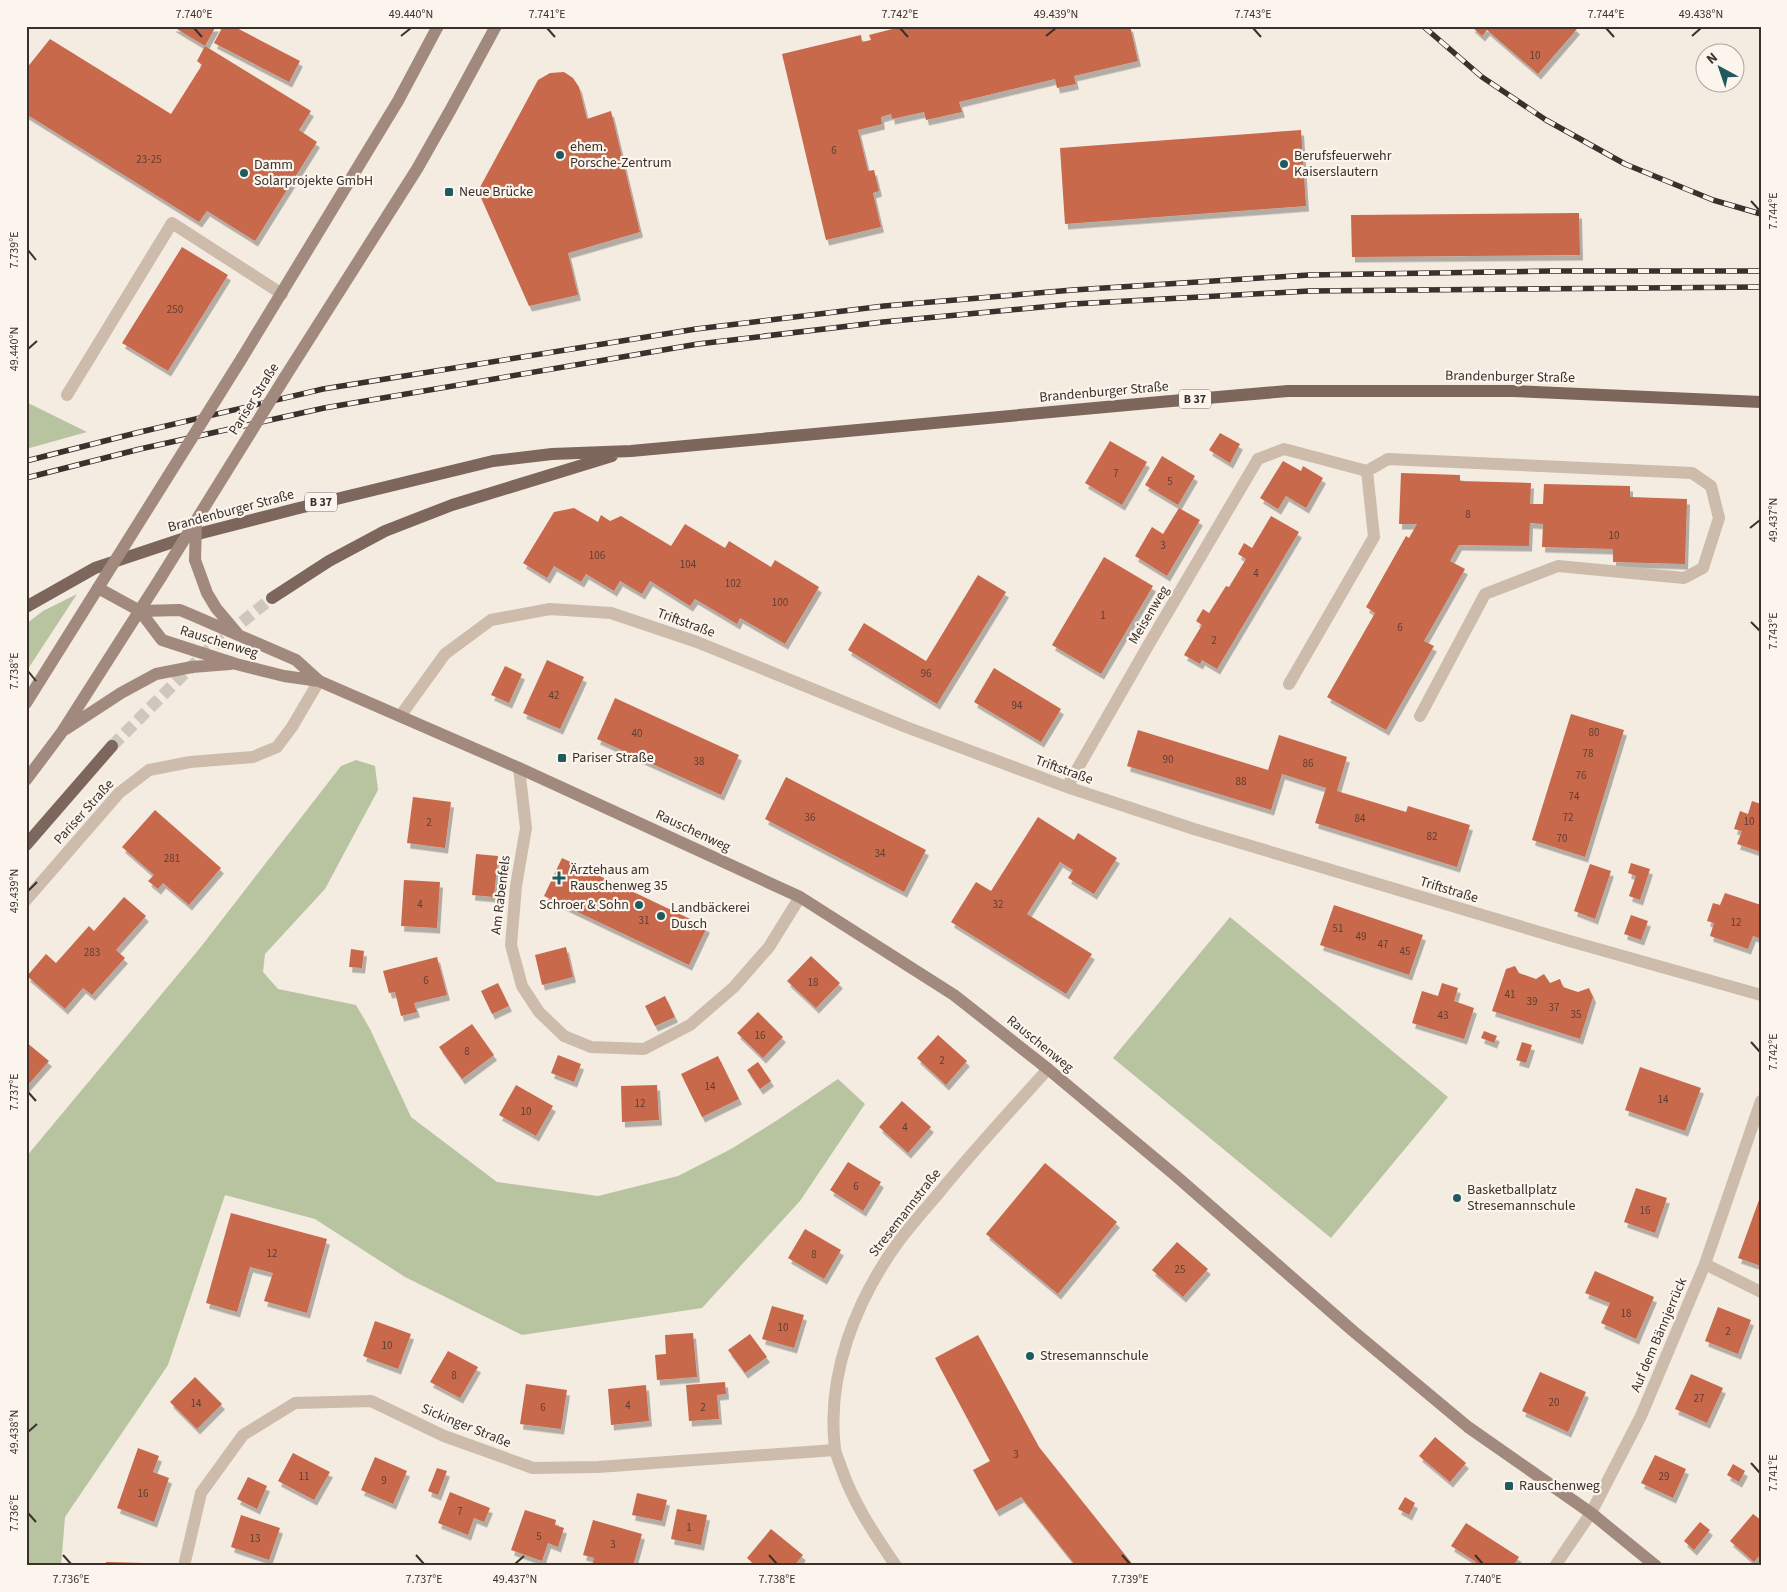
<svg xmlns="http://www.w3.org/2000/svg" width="1787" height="1592" font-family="'Source Sans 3',sans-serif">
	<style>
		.green { fill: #b8c4a0 }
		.building { fill: #c8694b; filter: url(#shadow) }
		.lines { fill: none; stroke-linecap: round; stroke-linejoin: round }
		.primary-tunnel { stroke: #cfc6bd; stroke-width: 12; stroke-dasharray: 12 6; stroke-linecap: butt }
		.lane { stroke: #cdbbac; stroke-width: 12 }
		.street { stroke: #cdbbac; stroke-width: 12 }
		.secondary { stroke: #a18a7d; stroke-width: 12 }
		.primary { stroke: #7d675c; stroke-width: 12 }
		.rail-casing { stroke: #3b302b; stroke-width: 5.5 }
		.rail { stroke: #fbf5ee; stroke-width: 4; stroke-dasharray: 11; stroke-linecap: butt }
		.secondary-bridge { stroke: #a18a7d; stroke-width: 12 }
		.ticks { fill: none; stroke: #3b302b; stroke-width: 2 }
		.poi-dot { fill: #1f5a5e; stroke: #fbf5ee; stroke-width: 2 }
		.labels { text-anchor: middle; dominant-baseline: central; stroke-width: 4.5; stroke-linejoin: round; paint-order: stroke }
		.number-label { font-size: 11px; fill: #5e3e33 }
		.shield { fill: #fbf5ee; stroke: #756b66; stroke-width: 1 }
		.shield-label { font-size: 12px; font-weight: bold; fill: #3b302b }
		.poi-label { font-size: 14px; fill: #3b302b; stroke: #fbf5ee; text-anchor: start }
		.street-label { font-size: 14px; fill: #3b302b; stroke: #fbf5ee }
		.neatline { fill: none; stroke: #3b302b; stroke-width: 2 }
		.ticks-label { font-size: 12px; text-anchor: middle; fill: #3b302b }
	</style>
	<defs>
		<filter id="shadow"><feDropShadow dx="3" dy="5.5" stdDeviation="0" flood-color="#0004"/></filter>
	</defs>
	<rect width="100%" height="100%" fill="#f4ebe1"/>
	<!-- green -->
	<path class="green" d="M26 402 87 432 26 449Z
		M77 594 26 672V624L43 611Z
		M356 760 375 766 378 790 325 889 265 954 263 972 278 989 356 1005 370 1029 411 1117 497 1182 598 1196 678 1176 731 1149 779 1119 838 1079 865 1104 800 1201 702 1308 522 1335 405 1277 315 1219 225 1195 168 1365 65 1517 61 1566H26V1157L200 948 341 766Z
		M1230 917 1448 1097 1331 1238 1113 1058Z"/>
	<!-- building -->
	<path class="building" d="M172 26H216L205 46Z
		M223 26H233L300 61 289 82 214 43Z
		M904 26H1130L1138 61 1074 76 1076 84 1057 88 1055 79 959 102 962 112 926 120 924 112 892 119 891 114 881 117 882 124 858 130 868 171 874 170 879 191 873 193 881 227 826 240 782 54 861 35 862 42 871 40 869 35Z
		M1471 26H1574L1577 29 1538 74 1487 30 1482 36Z
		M50 39 171 114 202 65 197 61 205 46 311 111 299 130 317 142 255 241 207 211 199 222 26 114V69Z
		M564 72 573 78 579 87 587 119 611 111 640 232 568 253 578 295 529 306 478 191 538 80 550 73Z
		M1301 130 1306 206 1065 224 1060 148Z
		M1579 213 1580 255 1352 257 1351 215Z
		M182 247 228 275 168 371 122 343Z
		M1220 433 1240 444 1230 463 1209 450Z
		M1110 441 1147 462 1122 505 1085 483Z
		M1162 456 1195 476 1178 505 1145 485Z
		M1283 461 1301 471 1303 466 1323 478 1306 508 1286 496 1278 509 1260 498Z
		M1401 473 1460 475V481L1531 483 1530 504H1543L1544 484 1630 486V497L1687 499 1685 564 1613 562V549L1542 547 1543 524 1530 523 1529 546 1459 545 1450 561 1465 569 1424 641 1434 646 1386 730 1327 697 1375 613 1366 607 1406 536 1409 538 1417 524H1399Z
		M574 508 598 522 601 515 610 521 621 516 671 546 685 524 725 548 729 541 771 567 775 560 819 587 785 644 740 618 737 624 695 599 690 606 650 581 642 594 620 581 614 591 586 574 581 582 554 566 547 578 523 563 554 512Z
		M1179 508 1200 520 1167 576 1135 556 1152 527 1163 534Z
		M1271 516 1299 532 1217 669 1202 660 1200 664 1184 655 1202 625 1196 621 1203 609 1209 613 1226 586 1229 587 1246 559 1238 554 1244 543 1252 548Z
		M1104 557 1153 586 1101 674 1052 645Z
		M978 575 1006 592 937 704 848 650 864 623 926 661Z
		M547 660 584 677 560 729 523 713Z
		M505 666 522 674 509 703 491 695Z
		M994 668 1061 709 1041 742 974 702Z
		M615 698 739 755 721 795 597 739Z
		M1571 714 1624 730 1585 857 1532 840Z
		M1138 730 1268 770 1279 735 1347 757 1337 791 1406 812 1408 806 1470 825 1457 867 1315 823 1326 788 1282 774 1271 810 1127 766Z
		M786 777 926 850 904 892 765 819Z
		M413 797 451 802 445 848 407 843Z
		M1752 801 1761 804V852L1737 844 1742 831 1734 829 1740 811 1748 814Z
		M155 810 221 868 189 905 163 883 158 889 148 881 154 875 122 847Z
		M1038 817 1074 840 1078 833 1117 858 1094 894 1068 878 1073 870 1060 862 1027 914 1092 954 1066 994 951 922 976 882 991 891Z
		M476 854 498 856 494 897 472 895Z
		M562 858 707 927 689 965 544 896Z
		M1631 863 1650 869 1640 900 1629 896 1636 876 1628 873Z
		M1590 864 1611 871 1595 919 1574 911Z
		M404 880 440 882 437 928 401 926Z
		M1725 893 1761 905 1759 918 1761 919V939L1753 936 1748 949 1710 936 1714 923 1707 921 1713 903 1720 905Z
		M124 897 146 916 116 950 125 958 92 995 83 988 65 1009 27 976 46 954 56 963 89 926 94 931Z
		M1334 905 1423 935 1409 975 1320 945Z
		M1631 915 1648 921 1641 940 1624 934Z
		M566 947 573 977 542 985 535 955Z
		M351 949 364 951 362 968 349 967Z
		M811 956 840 983 816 1008 787 981Z
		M437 957 447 995 414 1003 417 1012 401 1016 395 992 389 993 383 971Z
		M1515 966 1519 973 1536 979 1544 974 1550 983 1560 979 1563 987 1578 992 1589 988 1593 997 1580 1039 1492 1011 1506 969Z
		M498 983 509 1006 492 1014 481 991Z
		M1442 983 1458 988 1454 1001 1474 1008 1464 1039 1412 1023 1422 991 1438 996Z
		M665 996 675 1017 655 1026 645 1006Z
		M758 1012 783 1037 763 1058 737 1033Z
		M472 1024 494 1055 462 1079 439 1047Z
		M1484 1031 1497 1036 1494 1043 1481 1038Z
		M938 1035 967 1061 946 1085 917 1058Z
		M26 1042 49 1061 26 1087Z
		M1522 1042 1532 1045 1526 1063 1516 1060Z
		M558 1055 581 1064 574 1082 551 1073Z
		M718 1056 739 1099 702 1117 681 1074Z
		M758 1062 771 1081 760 1089 747 1070Z
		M1640 1067 1701 1088 1685 1131 1625 1110Z
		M516 1085 553 1106 536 1136 499 1115Z
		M657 1085 659 1120 622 1122 621 1086Z
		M902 1101 931 1127 908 1153 879 1127Z
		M848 1162 881 1182 863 1211 830 1190Z
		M1045 1163 1117 1222 1058 1294 986 1234Z
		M1636 1188 1667 1198 1655 1233 1624 1222Z
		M1759 1200H1761V1266L1738 1258Z
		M231 1213 327 1239 307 1313 264 1301 273 1273 250 1267 237 1312 206 1303Z
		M805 1229 841 1250 824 1279 788 1258Z
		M1177 1242 1208 1269 1183 1297 1152 1270Z
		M1595 1271 1654 1297 1636 1339 1601 1323 1610 1303 1585 1293Z
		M772 1306 804 1315 794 1348 762 1339Z
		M1718 1307 1751 1320 1738 1354 1705 1341Z
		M375 1321 411 1334 398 1369 363 1356Z
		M693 1333 697 1377 657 1380 655 1355 666 1354 665 1335Z
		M750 1334 767 1357 745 1373 728 1350Z
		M978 1335 1039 1447 1134 1566H1076L1021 1497 996 1511 973 1470 990 1461 935 1358Z
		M448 1351 478 1367 460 1398 430 1382Z
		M1540 1372 1586 1392 1568 1432 1522 1411Z
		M1691 1374 1723 1388 1707 1423 1675 1409Z
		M195 1377 222 1404 197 1429 170 1402Z
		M725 1382 726 1394 717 1395 719 1419 689 1421 686 1385Z
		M526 1384 567 1390 561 1429 520 1424Z
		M646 1385 649 1421 611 1425 608 1389Z
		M1435 1437 1466 1463 1450 1482 1419 1456Z
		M138 1448 159 1456 153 1472 169 1478 154 1522 117 1508Z
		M293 1453 330 1472 314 1500 278 1481Z
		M1655 1455 1686 1469 1673 1498 1641 1483Z
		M375 1457 407 1471 393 1504 361 1490Z
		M1733 1464 1745 1471 1739 1482 1727 1475Z
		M437 1468 447 1471 438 1495 428 1491Z
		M248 1477 267 1486 257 1509 237 1499Z
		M450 1492 490 1508 484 1522 474 1518 468 1535 438 1523Z
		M637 1493 667 1500 662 1521 632 1515Z
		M1405 1497 1415 1503 1409 1515 1398 1509Z
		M677 1509 707 1515 701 1545 671 1539Z
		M525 1510 556 1520 555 1525 564 1528 558 1547 548 1543 542 1561 511 1550Z
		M1753 1514 1761 1520V1554L1754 1562 1730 1541Z
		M241 1515 280 1528 269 1560 231 1547Z
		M593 1520 642 1534 633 1566H592L594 1558 583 1555Z
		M1700 1522 1710 1530 1694 1550 1684 1541Z
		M1466 1523 1519 1557 1513 1566H1474L1476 1562 1451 1546Z
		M771 1529 803 1555 794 1566H756L747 1558Z
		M106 1562 145 1563V1566H106Z"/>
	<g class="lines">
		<!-- primary-tunnel -->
		<path class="primary-tunnel" d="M112 746 211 647 272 598"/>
		<!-- lane -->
		<path class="lane" d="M67 395 172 223 282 294
			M1258 459 1284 449 1367 471 1374 537 1289 684
			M1367 471 1388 459 1692 473 1711 486 1719 518 1703 568 1684 578 1558 566 1485 594 1420 716"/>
		<!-- street -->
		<path class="street" d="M401 715 445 654 491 620 550 609 611 613 697 642 906 727 1067 787 1194 829 1566 940 1761 995
			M519 768 526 828 516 886 511 945 522 986 539 1012 564 1036 591 1047 644 1049 690 1025 734 987 769 947 800 897
			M1067 787 1149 644 1258 459
			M26 900 119 793 149 770 190 762 253 757 277 747 292 727 319 681
			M1705 1264 1761 1292
			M184 1566 201 1493 243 1435 295 1403 371 1401 444 1436 533 1468 598 1467 835 1450
			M896 1566C875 1535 853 1503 841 1467 839 1461 836 1455 835 1449 826 1375 856 1300 899 1241 911 1225 925 1209 938 1194 973 1151 1011 1110 1048 1069
			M1555 1566 1591 1513 1641 1416 1705 1264 1761 1101"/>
		<!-- secondary -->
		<path class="secondary" d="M242 358 398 101 438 26
			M285 377 417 169 451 109 496 26
			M195 560 207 593 216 608 237 633
			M140 611 180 610 192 615 296 660 319 681
			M26 703 98 588 140 611 162 640 236 664 284 676 319 681 519 768 800 897 954 995 1048 1069 1176 1176 1353 1331 1468 1427 1591 1513 1656 1566
			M66 729 121 693 156 674 192 667 230 664
			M26 780 62 732 161 577"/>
		<!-- primary -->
		<path class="primary" d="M272 598 329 561 385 531 452 505 612 456
			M26 607 95 568 194 535 295 509 493 461 552 454 631 451 1160 402 1288 391H1512L1761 402
			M26 845 112 746"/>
		<!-- rail casing -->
		<g class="rail-casing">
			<path id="rail" d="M1423 26 1482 77 1546 120 1625 164 1713 200 1761 214
				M26 461 136 433 323 389 696 329 884 306 1073 290 1309 275 1550 271H1761
				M26 478 140 449 324 408 698 344 883 322 1073 304 1309 291 1761 287"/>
		</g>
		<!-- rail -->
		<use href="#rail" class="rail"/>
		<!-- secondary-bridge -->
		<path class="secondary-bridge" d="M195 560 196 522
			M161 577 285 377
			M98 588 242 358"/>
	</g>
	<!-- ticks -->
	<path class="ticks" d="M194 28 202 37M547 28 555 37M900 28 908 37M1253 28 1261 37M1606 28 1614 37M401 36 411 28M1046 36 1056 28M1692 36 1701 28M1751 201 1760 211M28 250 36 260M28 349 37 341M1750 528 1760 520M1751 622 1760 631M28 671 36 681M28 891 37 882M1751 1042 1760 1052M28 1092 36 1101M28 1432 37 1424M1751 1463 1760 1473M28 1513 36 1522M63 1555 71 1564M416 1555 424 1564M769 1555 777 1564M1122 1555 1130 1564M1475 1555 1483 1564M515 1564 524 1556"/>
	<!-- markers -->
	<g class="poi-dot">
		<circle cx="560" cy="155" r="5"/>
		<circle cx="1284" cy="164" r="5"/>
		<circle cx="244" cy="173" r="5"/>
		<rect x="444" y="187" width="10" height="10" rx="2.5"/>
		<rect x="557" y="753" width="10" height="10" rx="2.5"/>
		<path d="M556.5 870.5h5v5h5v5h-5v5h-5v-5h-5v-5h5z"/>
		<circle cx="639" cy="905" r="5"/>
		<circle cx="661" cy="916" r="5"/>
		<circle cx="1457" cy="1198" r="5"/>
		<circle cx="1030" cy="1356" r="5"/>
		<rect x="1504" y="1481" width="10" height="10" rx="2.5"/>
	</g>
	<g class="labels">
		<!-- number labels -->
		<g class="number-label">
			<text x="1535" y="55">10</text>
			<text x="834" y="150">6</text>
			<text x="149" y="159">23-25</text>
			<text x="175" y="309">250</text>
			<text x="1116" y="473">7</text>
			<text x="1170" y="481">5</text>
			<text x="1468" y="514">8</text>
			<text x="1614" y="535">10</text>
			<text x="1163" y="545">3</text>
			<text x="597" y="555">106</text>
			<text x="688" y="564">104</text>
			<text x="1256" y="573">4</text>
			<text x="733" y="583">102</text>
			<text x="780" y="602">100</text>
			<text x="1103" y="615">1</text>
			<text x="1400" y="627">6</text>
			<text x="1214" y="640">2</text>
			<text x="926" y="673">96</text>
			<text x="554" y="695">42</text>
			<text x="1017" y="705">94</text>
			<text x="1594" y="732">80</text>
			<text x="637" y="733">40</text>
			<text x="1588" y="753">78</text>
			<text x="1168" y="759">90</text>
			<text x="699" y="761">38</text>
			<text x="1308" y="763">86</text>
			<text x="1581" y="775">76</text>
			<text x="1241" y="781">88</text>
			<text x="1574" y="796">74</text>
			<text x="810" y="817">36</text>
			<text x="1568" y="817">72</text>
			<text x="1360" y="818">84</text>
			<text x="1749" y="821">10</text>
			<text x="429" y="822">2</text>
			<text x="1432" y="836">82</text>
			<text x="1562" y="838">70</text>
			<text x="880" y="853">34</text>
			<text x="172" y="858">281</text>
			<text x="420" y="904">4</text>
			<text x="998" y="904">32</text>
			<text x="644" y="920">31</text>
			<text x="1736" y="922">12</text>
			<text x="1338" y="928">51</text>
			<text x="1361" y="936">49</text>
			<text x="1383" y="944">47</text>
			<text x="1405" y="951">45</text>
			<text x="92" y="952">283</text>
			<text x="426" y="980">6</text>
			<text x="813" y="982">18</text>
			<text x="1510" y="994">41</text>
			<text x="1532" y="1001">39</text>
			<text x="1554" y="1007">37</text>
			<text x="1576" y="1014">35</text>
			<text x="1443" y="1015">43</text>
			<text x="760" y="1035">16</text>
			<text x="467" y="1051">8</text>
			<text x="942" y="1060">2</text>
			<text x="710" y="1086">14</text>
			<text x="1663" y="1099">14</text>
			<text x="640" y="1103">12</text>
			<text x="526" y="1111">10</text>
			<text x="905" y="1127">4</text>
			<text x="856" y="1186">6</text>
			<text x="1645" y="1210">16</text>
			<text x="272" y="1253">12</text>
			<text x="814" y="1254">8</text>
			<text x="1180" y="1269">25</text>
			<text x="1626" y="1313">18</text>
			<text x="783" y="1327">10</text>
			<text x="1728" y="1331">2</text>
			<text x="387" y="1345">10</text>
			<text x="454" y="1375">8</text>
			<text x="1699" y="1398">27</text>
			<text x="1554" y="1402">20</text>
			<text x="196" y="1403">14</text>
			<text x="628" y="1405">4</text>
			<text x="543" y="1407">6</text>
			<text x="703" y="1407">2</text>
			<text x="1016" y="1454">3</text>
			<text x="304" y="1476">11</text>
			<text x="1664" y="1476">29</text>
			<text x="384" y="1480">9</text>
			<text x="143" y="1493">16</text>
			<text x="460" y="1511">7</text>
			<text x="689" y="1527">1</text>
			<text x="539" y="1536">5</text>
			<text x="255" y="1538">13</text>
			<text x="613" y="1544">3</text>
		</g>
		<!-- shield labels -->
		<g class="shield">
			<rect x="1179" y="389.5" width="32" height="19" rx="4"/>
			<rect x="305" y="492.5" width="32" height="19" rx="4"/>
		</g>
		<g class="shield-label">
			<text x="1195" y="399">B 37</text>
			<text x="321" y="502">B 37</text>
		</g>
		<!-- poi labels -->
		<g class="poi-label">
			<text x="570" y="147">ehem.<tspan x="570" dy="16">Porsche-Zentrum</tspan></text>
			<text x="1294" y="156">Berufsfeuerwehr<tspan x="1294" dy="16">Kaiserslautern</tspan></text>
			<text x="254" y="165">Damm<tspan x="254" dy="16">Solarprojekte GmbH</tspan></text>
			<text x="459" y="192">Neue Brücke</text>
			<text x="572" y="758">Pariser Straße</text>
			<text x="570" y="870">Ärztehaus am<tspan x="570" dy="16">Rauschenweg 35</tspan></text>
			<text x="629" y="905" text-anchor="end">Schroer &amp; Sohn</text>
			<text x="671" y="908">Landbäckerei<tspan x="671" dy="16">Dusch</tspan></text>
			<text x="1467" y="1190">Basketballplatz<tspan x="1467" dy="16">Stresemannschule</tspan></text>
			<text x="1040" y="1356">Stresemannschule</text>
			<text x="1519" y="1486">Rauschenweg</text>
		</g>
		<!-- street labels -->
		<g class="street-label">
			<text transform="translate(1510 377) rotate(1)">Brandenburger Straße</text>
			<text transform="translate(1104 392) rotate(-5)">Brandenburger Straße</text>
			<text transform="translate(254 399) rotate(-58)">Pariser Straße</text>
			<text transform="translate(231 511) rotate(-15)">Brandenburger Straße</text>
			<text transform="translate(1149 615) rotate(-59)">Meisenweg</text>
			<text transform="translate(686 623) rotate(20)">Triftstraße</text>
			<text transform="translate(219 642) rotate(17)">Rauschenweg</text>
			<text transform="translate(1064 770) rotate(20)">Triftstraße</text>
			<text transform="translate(84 812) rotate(-48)">Pariser Straße</text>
			<text transform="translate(693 831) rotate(25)">Rauschenweg</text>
			<text transform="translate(1449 890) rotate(17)">Triftstraße</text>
			<text transform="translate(501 895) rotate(-83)">Am Rabenfels</text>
			<text transform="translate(1040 1044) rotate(39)">Rauschenweg</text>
			<text transform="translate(905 1213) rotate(-52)">Stresemannstraße</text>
			<text transform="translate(1659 1335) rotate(-67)">Auf dem Bännjerrück</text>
			<text transform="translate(466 1426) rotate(22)">Sickinger Straße</text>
		</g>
	</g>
	<!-- border -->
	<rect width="1787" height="1592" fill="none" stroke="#fbf5ee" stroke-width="55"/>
	<!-- north arrow -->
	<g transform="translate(1720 68) rotate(320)"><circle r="24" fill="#fbf5ee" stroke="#aea6a0"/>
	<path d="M0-4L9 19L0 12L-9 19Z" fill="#1f5a5e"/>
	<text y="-8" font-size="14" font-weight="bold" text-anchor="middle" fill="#3b302b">N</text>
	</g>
	<rect x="28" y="28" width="1732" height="1536" class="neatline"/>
	<g class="ticks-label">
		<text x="194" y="18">7.740°E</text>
		<text x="411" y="18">49.440°N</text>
		<text x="547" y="18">7.741°E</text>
		<text x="900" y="18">7.742°E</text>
		<text x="1056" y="18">49.439°N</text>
		<text x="1253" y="18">7.743°E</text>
		<text x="1606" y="18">7.744°E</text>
		<text x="1701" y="18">49.438°N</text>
		<text transform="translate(1773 211) rotate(-90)" y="4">7.744°E</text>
		<text transform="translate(14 250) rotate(-90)" y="4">7.739°E</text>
		<text transform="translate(14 349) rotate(-90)" y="4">49.440°N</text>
		<text transform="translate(1773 520) rotate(-90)" y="4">49.437°N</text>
		<text transform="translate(1773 631) rotate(-90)" y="4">7.743°E</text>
		<text transform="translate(14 671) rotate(-90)" y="4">7.738°E</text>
		<text transform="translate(14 891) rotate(-90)" y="4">49.439°N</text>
		<text transform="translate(1773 1052) rotate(-90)" y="4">7.742°E</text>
		<text transform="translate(14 1092) rotate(-90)" y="4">7.737°E</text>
		<text transform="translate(14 1432) rotate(-90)" y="4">49.438°N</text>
		<text transform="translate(1773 1473) rotate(-90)" y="4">7.741°E</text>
		<text transform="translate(14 1513) rotate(-90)" y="4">7.736°E</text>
		<text x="71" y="1583">7.736°E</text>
		<text x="424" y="1583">7.737°E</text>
		<text x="515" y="1583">49.437°N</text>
		<text x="777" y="1583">7.738°E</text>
		<text x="1130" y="1583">7.739°E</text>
		<text x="1483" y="1583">7.740°E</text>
	</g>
</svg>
